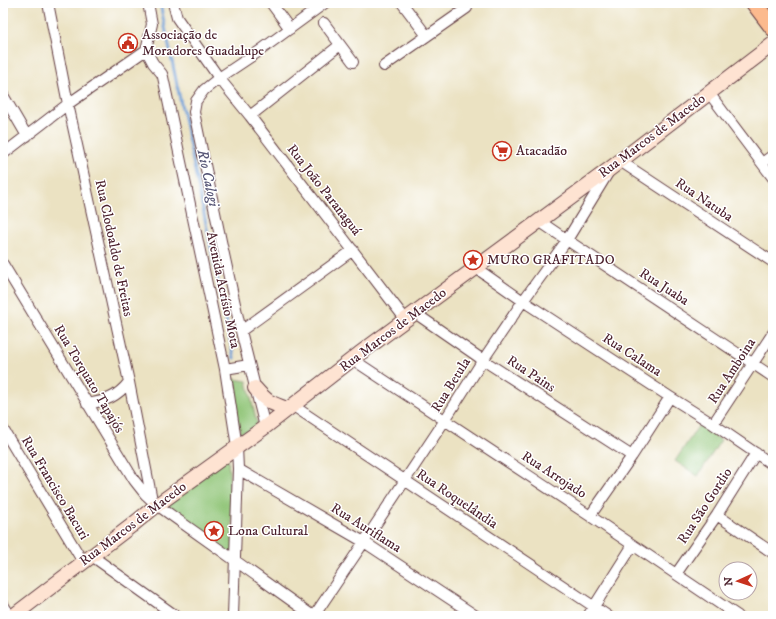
<svg xmlns="http://www.w3.org/2000/svg" width="776" height="619" font-family="'IM FELL DW Pica',serif">
	<style>
		.green { fill: #90c577; stroke: #6d7251 }
		.lines { fill: none; stroke-linecap: round; stroke-linejoin: round }
		.stream { stroke: #6c9dd6; stroke-width: 3 }
		.street-casing { stroke: #623c42; stroke-width: 12 }
		.secondary-casing { stroke: #623c42; stroke-width: 16 }
		.primary-casing { stroke: #623c42; stroke-width: 18 }
		.street { stroke: #fff; stroke-width: 10 }
		.secondary { stroke: #fee3d2; stroke-width: 14 }
		.primary { stroke: #fcba8e; stroke-width: 16 }
		.labels { text-anchor: middle; dominant-baseline: central; stroke-width: 3; stroke-linejoin: round; paint-order: stroke }
		.poi-label { font-size: 14px; fill: #4a1f2b; stroke: #fff; text-anchor: start }
		.street-label { font-size: 14px; fill: #4a1f2b; stroke: #fff }
		.water-label { font-size: 15px; font-style: italic; fill: #595878; stroke: #fff }
	</style>
	<rect width="100%" height="100%" fill="#fff"/>
	<filter id="ink" filterUnits="userSpaceOnUse"><feTurbulence type="fractalNoise" baseFrequency=".025" numOctaves="2"/><feDisplacementMap in="SourceGraphic" scale="8" xChannelSelector="R" yChannelSelector="G"/><feConvolveMatrix kernelMatrix="1 2 1 2 8 2 1 2 1" color-interpolation-filters="sRGB"/></filter>
	<filter id="wash" filterUnits="userSpaceOnUse"><feTurbulence type="fractalNoise" baseFrequency=".012" numOctaves="4" result="noise"/><feDisplacementMap in="SourceGraphic" scale="16" xChannelSelector="R" yChannelSelector="G"/><feGaussianBlur stdDeviation="0.9" result="paint"/><feColorMatrix in="noise" values="0 0 0 0 0 0 0 0 0 0 0 0 0 0 0 0 0 1.4 0 .05"/><feComposite in="paint" operator="in"/></filter>
	<g filter="url(#wash)">
		<rect width="100%" height="100%" fill="#ebe2c2"/>
		<!-- green -->
		<path class="green" d="M228 378 247 381 258 428 240 433Z
			M699 425 721 440 698 476 675 461Z
			M228 454 234 558 159 505Z"/>
		<g class="lines">
			<!-- stream -->
			<path class="stream" d="M160 3 234 358"/>
		</g>
	</g>
	<g filter="url(#ink)">
		<g class="lines">
			<!-- street casing -->
			<g class="street-casing">
				<path id="street" d="M48 3 68 104 129 382 152 500
					M148 3 152 24 146 50 153 63 162 74 163 77 225 369 237 447 238 469 233 616
					M173 3 177 18 219 78 204 90 196 101 194 112 221 241 241 331 265 427
					M271 3 290 29
					M325 3 258 52 219 78 250 116 406 320
					M402 3 427 36
					M324 23 353 62
					M384 66 467 8
					M709 93 773 178
					M3 95 27 136
					M250 116 340 45
					M3 154 68 104 146 50
					M620 161 773 262
					M762 163 773 155
					M539 221 567 240 773 377
					M3 264 134 480 145 494 157 505 313 616
					M476 268 523 301 670 397 713 424 773 465
					M415 313 483 360 632 456
					M241 331 353 250
					M352 359 590 516 738 616
					M225 369 249 365
					M87 404C106 401 117 397 129 382
					M292 405 608 616
					M713 424 773 333
					M3 429 83 562
					M238 469 364 542 476 616
					M717 515 773 553
					M590 516 632 456 670 397
					M92 556 176 616
					M676 574 717 515 756 453
					M3 604 10 616
					M314 616 364 542 445 420 483 360 523 301 567 240 608 173
					M588 616 633 545"/>
			</g>
			<!-- secondary casing -->
			<g class="secondary-casing">
				<path id="secondary" d="M255 388C267 402 270 403 287 409
					M13 616 131 526 157 505 265 427 359 354 611 168 773 44"/>
			</g>
			<!-- primary casing -->
			<g class="primary-casing">
				<path id="primary" d="M754 3 773 28"/>
			</g>
			<!-- street -->
			<use href="#street" class="street"/>
			<!-- secondary -->
			<use href="#secondary" class="secondary"/>
			<!-- primary -->
			<use href="#primary" class="primary"/>
		</g>
	</g>
	<!-- icons -->
	<defs>
		<g id="civic-ring" transform="scale(1)"><circle r="9.5" fill="#fff" stroke="#c8321e" stroke-width="1.5"/><path d="M-.6-6.5H3V-4.5H.6V-3L4-1V1h2V6H-6V1h2V-1L-.6-3ZM-1.2 2.5V6h2.4V2.5Z" fill="#c8321e"/></g>
		<g id="supermarket-ring" transform="scale(1)"><circle r="9.5" fill="#fff" stroke="#c8321e" stroke-width="1.5"/><path d="M-6-5.5h2.5l.6 2H6L4.5 2H-2.5L-4.4-4H-6ZM-1.5 3.2a1.3 1.3 0 1 0 .1 0ZM3 3.2a1.3 1.3 0 1 0 .1 0Z" fill="#c8321e"/></g>
		<g id="sight-ring" transform="scale(1)"><circle r="9.5" fill="#fff" stroke="#c8321e" stroke-width="1.5"/><path d="M0-6L1.8-2.2L6-1.7L2.9 1.2L3.7 5.4L0 3.3L-3.7 5.4L-2.9 1.2L-6-1.7L-1.8-2.2Z" fill="#c8321e"/></g>
	</defs>
	<g fill-rule="evenodd">
		<use href="#civic-ring" x="128" y="43"/>
		<use href="#supermarket-ring" x="502" y="151"/>
		<use href="#sight-ring" x="473" y="260"/>
		<use href="#sight-ring" x="214" y="531"/>
	</g>
	<g class="labels">
		<!-- poi labels -->
		<g class="poi-label">
			<text x="142" y="35">Associação de<tspan x="142" dy="16">Moradores Guadalupe</tspan></text>
			<text x="516" y="151">Atacadão</text>
			<text x="487" y="260">MURO GRAFITADO</text>
			<text x="228" y="531">Lona Cultural</text>
		</g>
		<!-- street labels -->
		<g class="street-label">
			<text transform="translate(652 136) rotate(-37)">Rua Marcos de Macedo</text>
			<text transform="translate(324 190) rotate(52)">Rua João Paranaguá</text>
			<text transform="translate(704 200) rotate(34)">Rua Natuba</text>
			<text transform="translate(114 248) rotate(78)">Rua Clodoaldo de Freitas</text>
			<text transform="translate(664 287) rotate(33)">Rua Juaba</text>
			<text transform="translate(223 290) rotate(78)">Avenida Acrísio Mota</text>
			<text transform="translate(393 330) rotate(-37)">Rua Marcos de Macedo</text>
			<text transform="translate(632 355) rotate(33)">Rua Calama</text>
			<text transform="translate(732 371) rotate(-57)">Rua Amboina</text>
			<text transform="translate(531 374) rotate(33)">Rua Pains</text>
			<text transform="translate(89 379) rotate(59)">Rua Torquato Tapajós</text>
			<text transform="translate(451 385) rotate(-58)">Rua Betula</text>
			<text transform="translate(554 475) rotate(33)">Rua Arrojado</text>
			<text transform="translate(55 488) rotate(59)">Rua Francisco Bacuri</text>
			<text transform="translate(457 499) rotate(34)">Rua Roquelândia</text>
			<text transform="translate(705 506) rotate(-57)">Rua São Gordio</text>
			<text transform="translate(133 524) rotate(-37)">Rua Marcos de Macedo</text>
			<text transform="translate(366 528) rotate(32)">Rua Auriflama</text>
		</g>
		<!-- water labels -->
		<g class="water-label">
			<text transform="translate(208 178) rotate(78)">Rio Calogi</text>
		</g>
	</g>
	<!-- margin -->
	<rect width="776" height="619" fill="none" stroke="#fff" stroke-width="16"/>
	<!-- north arrow -->
	<g transform="translate(738 581) rotate(267)"><circle r="19" fill="#ffffff" stroke="#b7a5aa"/>
	<path d="M0-3L7 15L0 10L-7 15Z" fill="#c8321e"/>
	<text y="-6" font-size="11" font-weight="bold" text-anchor="middle" fill="#4a1f2b">N</text>
	</g>
</svg>
